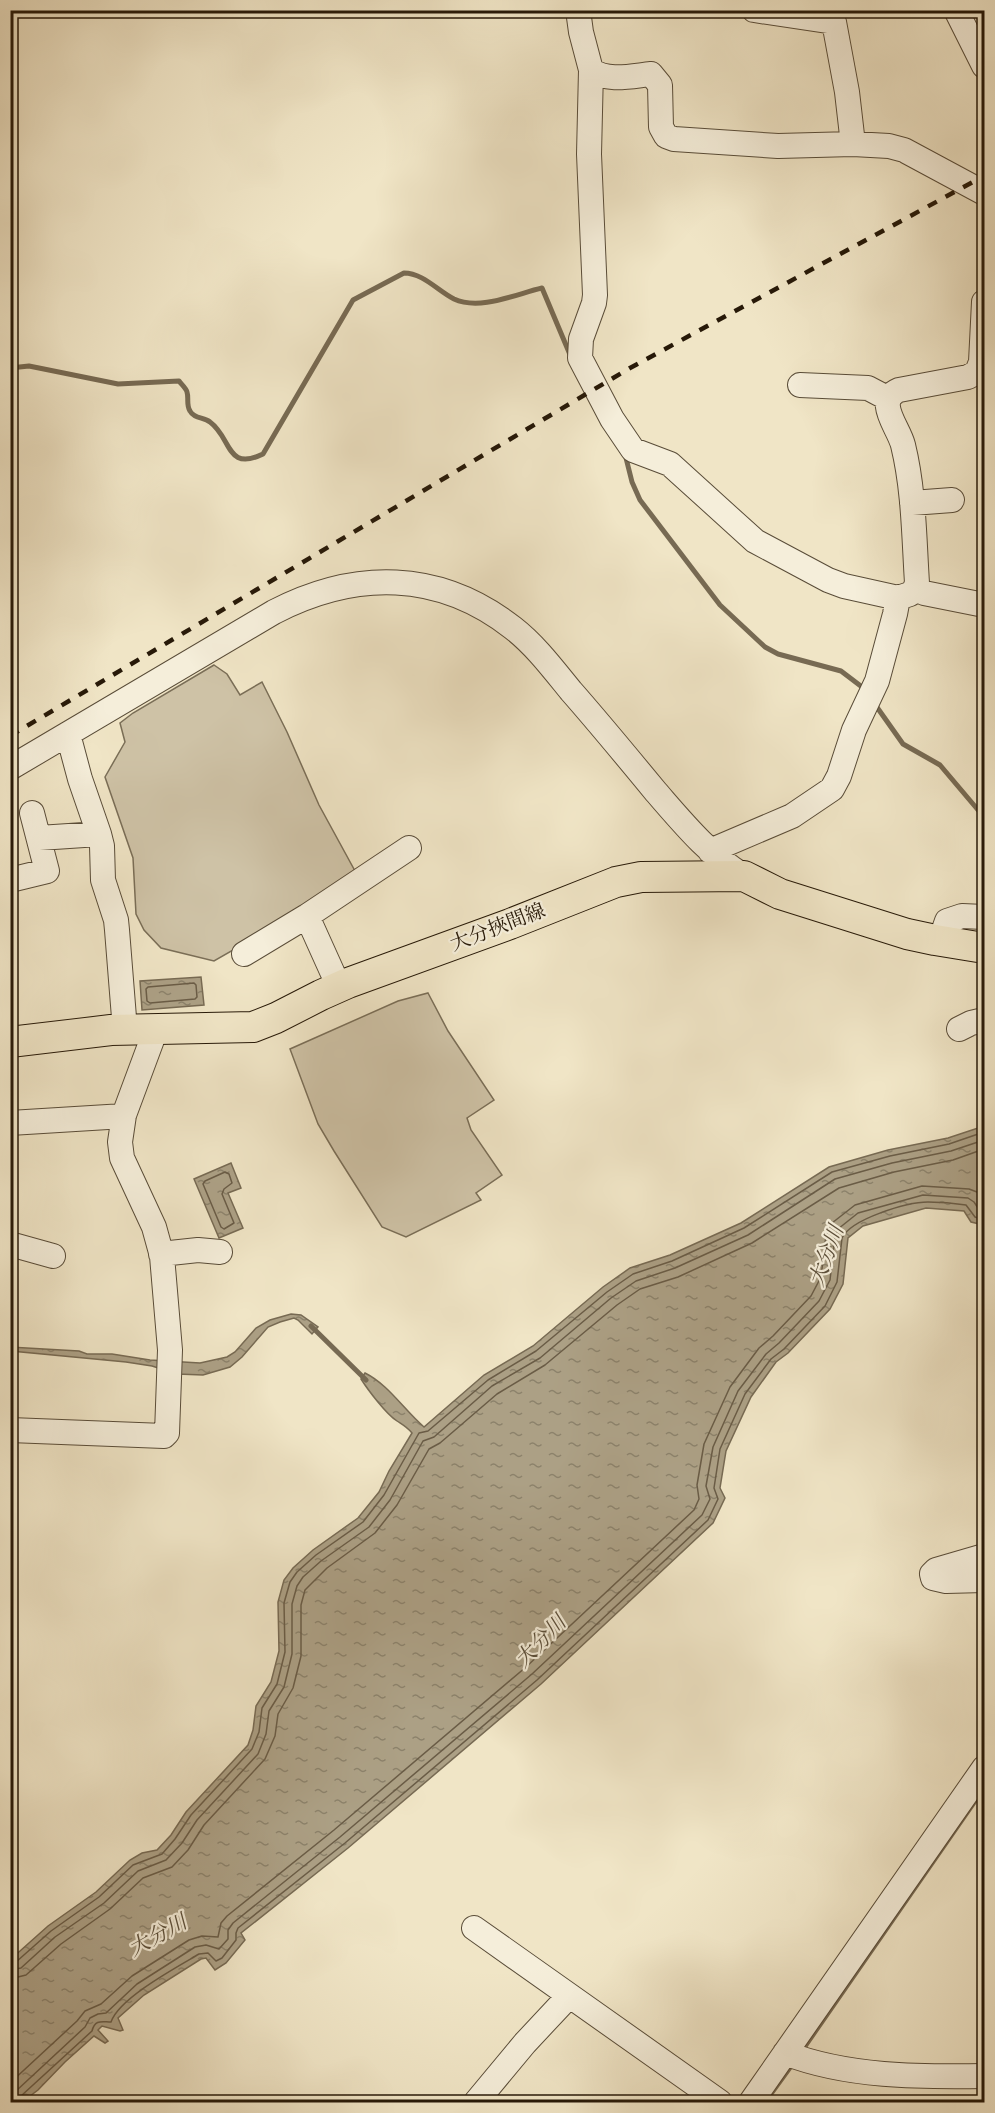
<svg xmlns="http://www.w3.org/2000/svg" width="995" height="2113" font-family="'Libre Bodoni','Noto Serif JP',serif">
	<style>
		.park { fill: #cec2a6; stroke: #7a6e57; stroke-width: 1.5 }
		.water { fill: url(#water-ripples); stroke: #776a53; stroke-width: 1.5 }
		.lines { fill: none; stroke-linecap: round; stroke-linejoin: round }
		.shore { stroke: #6a5c46; stroke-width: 1.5 }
		.stream { stroke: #776a53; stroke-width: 5 }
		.minor-casing { stroke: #594c38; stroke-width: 26 }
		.major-casing { stroke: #271908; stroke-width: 32 }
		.minor { stroke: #f5eeda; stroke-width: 24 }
		.major { stroke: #f0e5c6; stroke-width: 30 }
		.rail { stroke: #271908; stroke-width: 4.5; stroke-dasharray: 10 10; stroke-linecap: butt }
		.labels { text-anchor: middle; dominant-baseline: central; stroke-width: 4.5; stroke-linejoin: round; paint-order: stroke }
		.street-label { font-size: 20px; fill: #271908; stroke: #f5eeda }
		.water-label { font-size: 21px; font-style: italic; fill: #5c4f3a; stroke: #f5eeda }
	</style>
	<defs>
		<pattern id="water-ripples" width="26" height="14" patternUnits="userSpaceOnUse" patternTransform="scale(1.5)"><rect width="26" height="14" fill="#aca085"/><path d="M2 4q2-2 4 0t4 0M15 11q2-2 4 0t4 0" fill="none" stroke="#8c826b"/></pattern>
	</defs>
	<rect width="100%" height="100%" fill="#f0e5c6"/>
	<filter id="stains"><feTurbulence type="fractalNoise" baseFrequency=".00333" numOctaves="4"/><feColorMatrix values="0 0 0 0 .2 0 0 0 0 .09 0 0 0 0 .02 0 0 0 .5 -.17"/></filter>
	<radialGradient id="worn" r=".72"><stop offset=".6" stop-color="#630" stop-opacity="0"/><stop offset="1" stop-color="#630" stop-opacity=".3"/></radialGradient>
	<!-- park -->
	<path class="park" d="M214 665 227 674 240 695 262 682 287 732 319 805 355 871 303 910 214 961 161 948 144 930 136 914 133 858 105 777 125 742 120 723 133 713Z
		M428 993 448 1031 494 1100 467 1118 471 1130 502 1175 476 1193 481 1200 406 1237 382 1227 334 1151 318 1124 290 1049 398 1001Z"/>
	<!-- water -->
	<path class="water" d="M201 977 204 1005 142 1010 140 981Z
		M984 1126V1225L971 1222 964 1211 926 1208 863 1226 848 1238 843 1284 830 1309 788 1353 776 1362 751 1397 726 1451 720 1488 725 1498 713 1523 541 1684 348 1848 241 1933 245 1940 226 1963 215 1970 206 1958 201 1959 144 1995 118 2018 123 2030 120 2031 102 2026 98 2030 108 2041 105 2043 94 2036 65 2062 38 2090 22 2102H11V1959L48 1926 96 1892 130 1860 142 1853 157 1850 171 1835 186 1812 248 1745 253 1730 256 1706 271 1682 279 1651 278 1602 284 1580 293 1568 313 1550 358 1518 379 1492 389 1471 412 1433C407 1427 403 1425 397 1421 386 1414 368 1390 361 1379L365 1373C389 1385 404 1410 424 1427L484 1375 533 1346 603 1287 630 1268 670 1255 741 1223 829 1167 888 1150 948 1138Z
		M231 1163 241 1188 228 1193 243 1228 219 1238 194 1179Z
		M291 1314 301 1315 318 1327 312 1334 298 1320 294 1318 280 1322 268 1327 242 1357 230 1367 203 1375 177 1374 152 1366 126 1362 11 1351 10 1347 79 1351 87 1354H112L150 1360 200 1363 227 1357 235 1352 256 1328 270 1320Z"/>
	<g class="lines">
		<!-- shore -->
		<path class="shore" d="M194 983 196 985 197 997 195 999 150 1003 147 1001 146 989 148 987Z
			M225 1172 229 1174 232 1183 224 1189 222 1194 234 1223 224 1229 221 1227 203 1184 205 1181Z
			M10 1963 16 1962 51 1931 99 1897 133 1865 162 1854 175 1839 191 1815 252 1749 259 1732 262 1708 277 1684 285 1652 284 1603 290 1582 297 1572 316 1555 363 1522 384 1495 419 1433 428 1431 488 1380 536 1351 607 1292 633 1274 672 1261 744 1228 832 1172 890 1156 949 1144 984 1132
			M10 1970 21 1968 55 1937 104 1903 138 1871 166 1860 182 1843 197 1820 258 1754 266 1734 269 1711 284 1687 292 1654V1604L297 1586 303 1577 321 1561 369 1527 390 1500 423 1441 434 1437 492 1386 540 1358 611 1298 636 1281 675 1268 748 1235 835 1179 892 1163 951 1151 984 1140
			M10 1979 26 1975 61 1944 110 1909 143 1878 172 1867 188 1850 204 1825 265 1759 275 1736 278 1714 293 1688 301 1656V1605L305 1590 327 1568 375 1533 397 1505 429 1449 440 1443 497 1394 545 1365 617 1305 640 1289 678 1277 752 1243 839 1188 894 1172 953 1160 984 1149
			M10 2083 77 2021 85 2011 101 2004 132 1976 189 1940 202 1936 218 1937 221 1923 227 1916 334 1830 526 1667 694 1510 699 1499 697 1485 704 1444 730 1387 759 1348 773 1336 811 1296 821 1277 826 1235 832 1223 855 1205 922 1186 969 1189 977 1192 984 1201
			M12 2102 16 2091 85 2027 90 2018 98 2014 106 2013 137 1984 195 1947 206 1945 219 1949 228 1939V1930L233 1923 340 1837 532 1674 702 1515 710 1499 706 1486 713 1447 738 1391 766 1354 779 1343 819 1301 830 1280 835 1236 838 1229 858 1213 923 1195 968 1198 974 1202 980 1211 984 1212
			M19 2102 21 2096 92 2031C95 2019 102 2022 111 2022 119 1998 177 1967 199 1954L208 1953 216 1961 222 1958 236 1940V1933L238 1928 345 1843 537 1680 708 1520 718 1499 714 1488 720 1449 745 1394 771 1359 784 1349 825 1306 837 1282 842 1238C851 1219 907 1202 928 1202 940 1202 953 1203 966 1205L975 1217 984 1220"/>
		<!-- stream -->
		<path class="stream" d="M10 368 29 366 118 384 179 381C181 384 186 388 187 392 189 398 186 405 190 411 194 419 204 417 210 422 232 438 226 472 263 454L353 300 404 273C423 273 438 291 454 299 480 311 516 294 542 288L571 357
			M625 454 632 482 640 500 720 605 765 647 778 654 841 671 866 690
			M874 703 903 744 940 765 984 817
			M311 1326 366 1380
			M801 2052 984 1788
			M765 2102 794 2062"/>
		<!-- minor casing -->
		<g class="minor-casing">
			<path id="minor" d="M578 10 581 32 591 70C608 82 631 76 651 74L660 85 661 127 666 136 674 139 778 146 853 144 889 146 904 150 984 193
				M754 10 834 22 847 92 853 144
				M956 10 984 66
				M591 70 589 154 595 295 594 303 581 339 580 358 612 419 633 450 670 464 755 541 828 580 844 586 898 598 910 594 914 591 917 583C914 537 914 490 903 445 898 426 874 401 899 390L968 377 977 372 981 362 984 302
				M800 385 868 388 887 398
				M912 503 952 500
				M915 588 924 593 984 605
				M68 734 80 779 99 834 102 846 103 880 116 920 117 930 125 1030
				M10 768 274 612C355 570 439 570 513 628 535 645 553 669 571 691 600 724 628 758 656 792 683 823 709 855 744 876
				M39 838 99 834
				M710 851 792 816 832 789 839 776 854 730 877 681 895 614 898 598
				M10 880 47 871 32 813
				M307 916 339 987
				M940 941 947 921 962 916 984 917
				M244 954 307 916 409 848
				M959 1029 971 1023 984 1020
				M10 1123 124 1116
				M10 1244 53 1256
				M161 1254 198 1250 220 1252
				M10 1430 164 1436 167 1433 170 1350 162 1256 154 1227 122 1158 120 1142 124 1115 156 1029
				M984 1556 936 1570 932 1574 933 1578 946 1581 984 1580
				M474 1928 720 2102
				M785 2053C847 2077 919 2077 984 2076
				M476 2102 525 2043 569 1996
				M751 2102 984 1768"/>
		</g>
		<!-- major casing -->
		<g class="major-casing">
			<path id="major" d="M10 1042 111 1030 253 1027 276 1018 321 995 348 983 510 924 616 882 641 877 744 876 780 894 907 934 935 940 984 948"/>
		</g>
		<!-- minor -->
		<use href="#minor" class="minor"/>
		<!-- major -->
		<use href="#major" class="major"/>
		<!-- rail -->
		<path class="rail" d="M10 736 630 368 984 176"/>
	</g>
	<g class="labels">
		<!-- street labels -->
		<g class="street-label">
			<text transform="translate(498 928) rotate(-21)">大分挾間線</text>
		</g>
		<!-- water labels -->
		<g class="water-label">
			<text transform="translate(827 1256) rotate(-70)">大分川</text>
			<text transform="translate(541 1642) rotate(-46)">大分川</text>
			<text transform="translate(158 1936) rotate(-29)">大分川</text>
		</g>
	</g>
	<!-- margin -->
	<rect width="995" height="2113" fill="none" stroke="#f0e5c6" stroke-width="36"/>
	<rect x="12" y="12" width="971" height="2089" fill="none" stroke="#271908" stroke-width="3"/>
	<rect x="18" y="18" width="959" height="2077" fill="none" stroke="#271908" stroke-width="1.5"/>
	<rect width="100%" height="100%" filter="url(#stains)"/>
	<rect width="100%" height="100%" fill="url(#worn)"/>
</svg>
